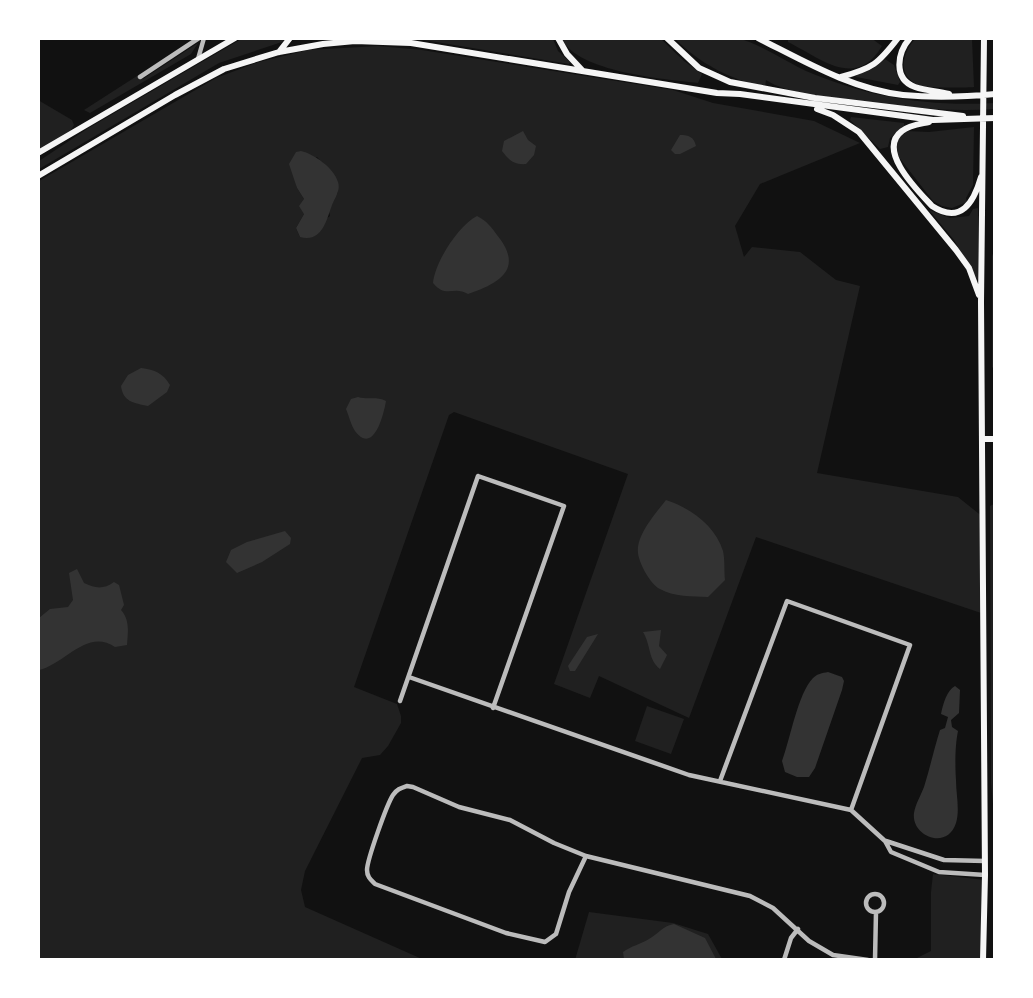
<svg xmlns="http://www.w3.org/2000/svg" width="1033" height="998" font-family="'Source Sans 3',sans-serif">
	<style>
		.green { fill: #202020; fill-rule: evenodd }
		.water { fill: #333 }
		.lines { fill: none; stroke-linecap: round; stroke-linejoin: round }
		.minor { stroke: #bcbcbc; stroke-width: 4.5 }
		.primary { stroke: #f5f5f5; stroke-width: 6 }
	</style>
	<rect width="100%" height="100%" fill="#111"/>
	<!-- green -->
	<path class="green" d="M243 38 286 39 282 42 219 63 39 169V161L87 129Z
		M788 38H871L882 46C856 90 822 59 788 42Z
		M418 39H553L558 51 570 62 569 64Z
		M562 39H661L684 61 702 74 698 83C663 79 578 72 562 39Z
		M675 39C696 39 718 36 739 39 752 40 791 64 806 71 867 97 928 107 994 103V109C943 113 894 105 844 99 818 95 788 94 766 80L765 87C729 79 701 64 675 39Z
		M915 39H972L974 87C964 88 925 88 918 85 896 75 903 52 915 39Z
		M198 43 191 54 90 113 84 110 140 74 143 79Z
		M378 46 422 50 673 90 713 103 814 121 860 143 760 184 735 226 744 257 752 247 800 252 836 280 860 286 817 473 958 497 983 517 984 614 756 537 689 718 599 676 590 698 554 684 628 474 454 412 449 415 354 687 397 704 401 716V723L388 746 380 755 362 758 305 871 301 890 305 907 422 959H39V181L216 78 259 62 308 50ZM317 157 330 171 338 192 329 211 330 216 300 237 296 228 304 214V199L297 188 294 175Z
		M885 59 894 65 900 82 898 85 856 77 857 74C869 72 876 67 885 59Z
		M38 100 72 120 74 125 71 130 38 151Z
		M851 117 904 123V126L890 138 888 147 880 149 850 120Z
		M974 127 973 185 966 198 967 202 952 208 942 206 933 201 898 156 896 141 906 131 929 132Z
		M978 208V279H977L954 240 929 210 950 218 969 216 973 209Z
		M994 251 995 252 994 369 992 367V256Z
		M994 504 995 507 994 815 991 783 990 506Z
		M647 706 684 719 671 754 635 741Z
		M933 874 985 880 983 959 913 960 931 951V892Z
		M589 912 673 923 708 934 722 959 575 960Z"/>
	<!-- water -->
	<path class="water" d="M523 131 528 140 536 146 534 155 526 164C514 165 509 160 502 151L504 141Z
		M680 135C689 135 694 137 696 146L680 154H675L671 150Z
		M301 151C314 154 334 168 338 182 341 191 334 199 331 208 326 222 321 243 300 237L296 228 304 214 299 206 304 199 297 188 289 164 296 152Z
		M477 216C487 221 491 227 497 235 524 268 501 283 468 294 454 285 446 299 433 283 435 262 458 226 477 216Z
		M141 368C155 370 163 373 170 385L167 392 148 406C134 403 123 402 121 386L128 375Z
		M358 397C368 400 377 396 386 401 384 413 374 456 355 431 351 425 349 416 346 409L351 399Z
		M666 500C690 508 715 525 723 551 725 560 724 571 725 580L708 597C693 596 673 597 660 589 650 584 639 563 638 553 636 535 656 513 666 500Z
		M285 531 291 538 290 544 262 562 237 573 226 562 231 550 247 542Z
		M77 569 84 583C95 588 103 590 114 582L119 585 124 605 121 610C130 620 128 632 127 645L115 647C87 628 65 664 39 670V618L50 609 68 607 73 600 69 573Z
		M661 630 659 646 667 655 660 669C648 660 651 645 643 632Z
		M598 634 575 671H570L568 666 587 637Z
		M828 672 842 677 844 681 842 690 815 768 809 777H797L785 772 782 761C790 740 798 693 813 678 817 674 822 673 828 672Z
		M955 686 960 690 959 713 951 720 952 727 958 731C955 745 955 766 956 780 956 794 960 810 956 823 947 851 911 836 914 813 915 805 921 795 924 787 930 768 934 749 940 730L945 728 948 717 941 714C943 704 947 690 955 686Z
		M674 924 705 938 716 959H624L623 952C631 946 641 944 649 939 659 933 663 926 674 924Z"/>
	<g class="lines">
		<!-- minor -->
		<path class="minor" d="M198 59 204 38
			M140 77 199 38
			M409 677 689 775 851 810 885 841 891 852 939 872 985 875
			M400 701 478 476 564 506 493 708
			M720 781 787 601 910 645 851 810
			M407 786 413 787 459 807 510 820 554 843 586 856 569 892 556 934 545 942 506 933 375 884C371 880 367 877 367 870 367 860 387 804 393 795 397 789 401 788 407 786Z
			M886 841 944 860 985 861
			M586 856 750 896 773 908 809 941 833 955 868 960
			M866 903a9 9 0 1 1 18 0a9 9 0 1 1-18 0Z
			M784 960 791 938 798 929
			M875 960 876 912"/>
		<!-- primary -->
		<path class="primary" d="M558 38 567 54 582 70
			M667 38 699 68 730 82 815 98 963 116
			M758 38C804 61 851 89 903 95 934 98 964 97 995 94
			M910 38C897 53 893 79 915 87 926 91 938 91 949 94
			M279 52 290 38
			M841 77C873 68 878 64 898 38
			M817 109 833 115 859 132 956 250 969 268 979 295
			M929 122C920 124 909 125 902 131 876 150 918 191 932 206 961 225 974 202 981 177
			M38 153 235 38
			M38 176 175 95 224 69 279 52 323 44 355 41 411 43 717 93 740 94 933 120 995 118
			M982 439H995
			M983 960 985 875 981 302 984 38"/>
	</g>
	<!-- border -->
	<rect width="1033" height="998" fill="none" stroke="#ffffff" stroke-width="80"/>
</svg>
